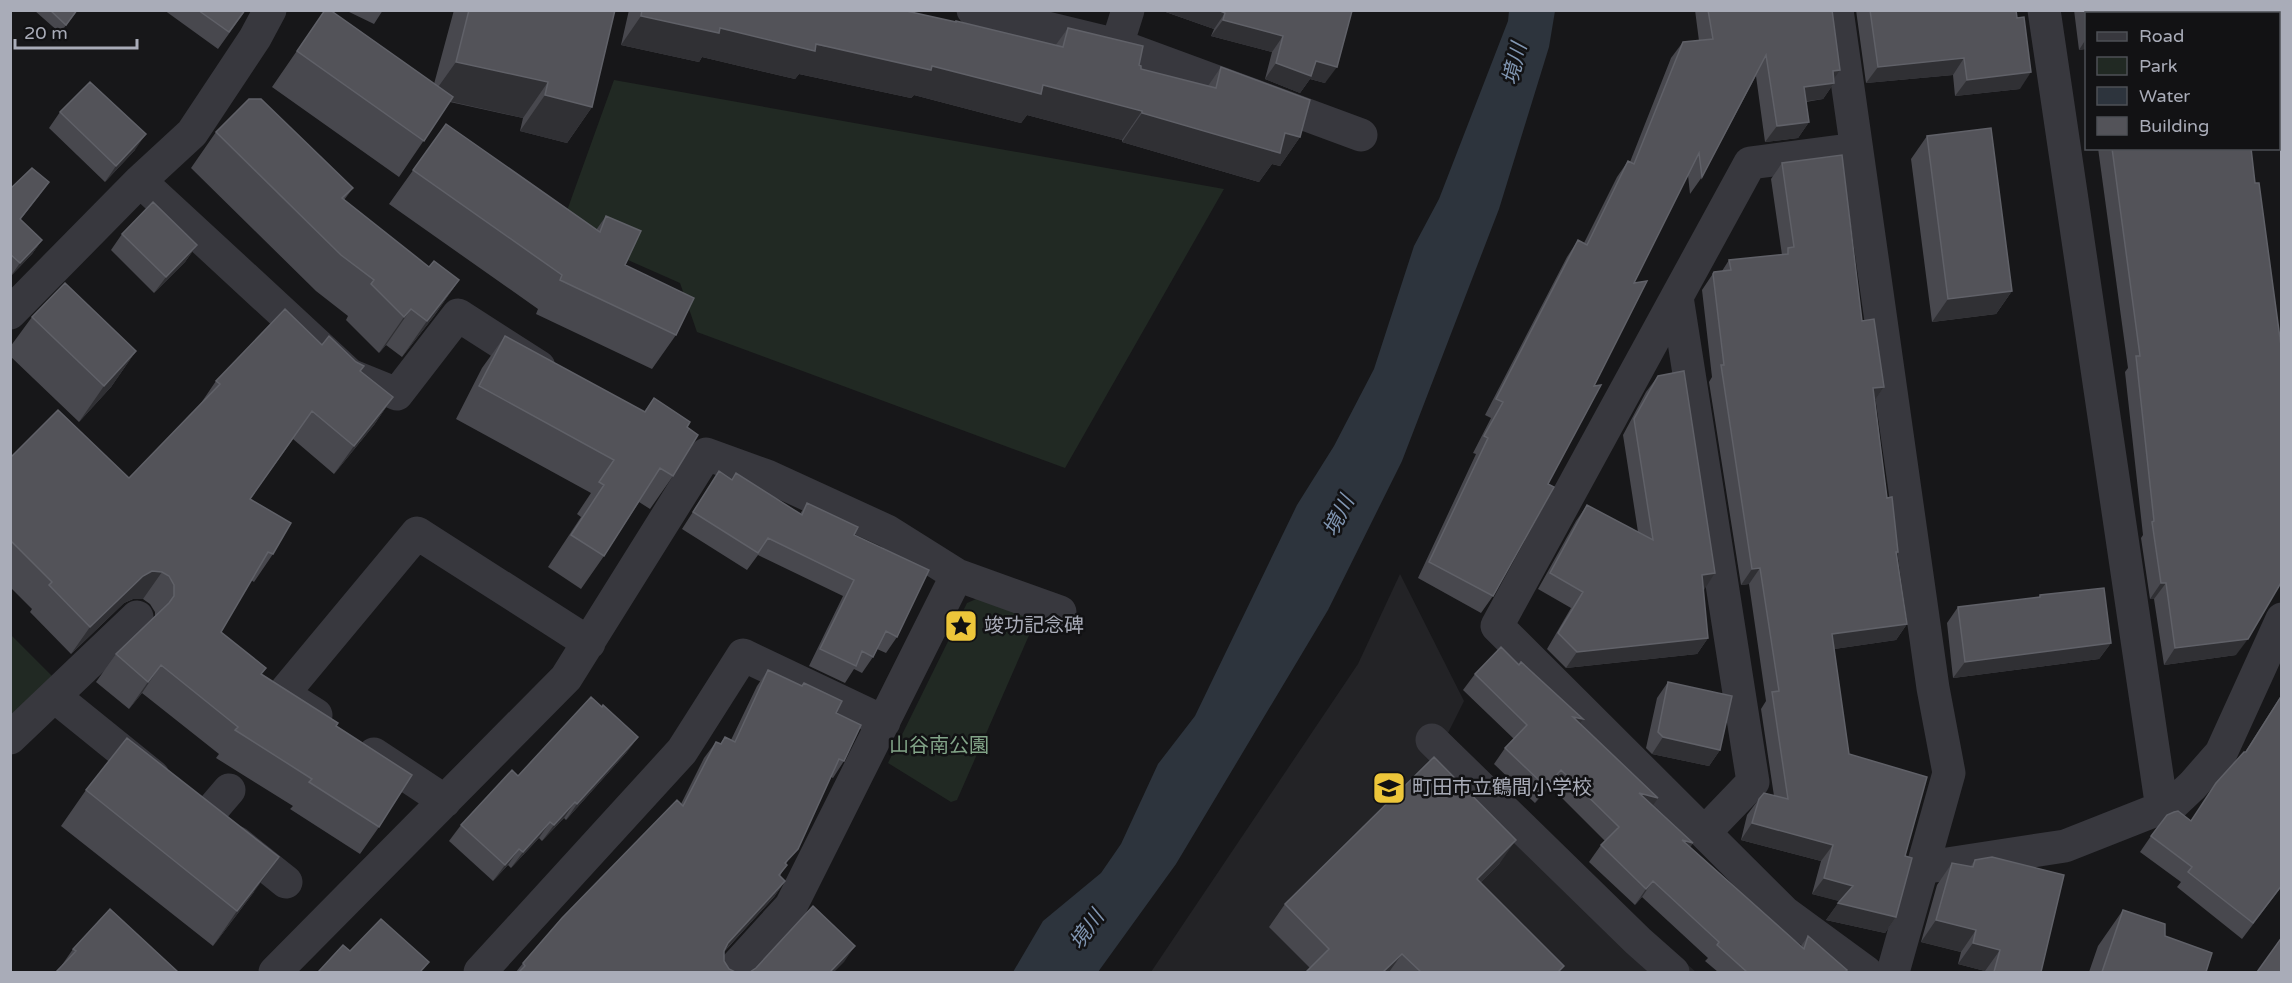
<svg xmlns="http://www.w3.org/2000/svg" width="2292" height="983" font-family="'Varela Round','Noto Sans JP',sans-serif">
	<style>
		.built { fill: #232326 }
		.green { fill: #212923 }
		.water { fill: #2d343d }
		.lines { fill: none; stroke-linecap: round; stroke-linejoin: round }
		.minor { stroke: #38383e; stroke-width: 33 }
		.wall { fill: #48484e }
		.shaded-wall { fill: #303034 }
		.building { fill: #535359; stroke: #606168; stroke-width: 1.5 }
		.labels { text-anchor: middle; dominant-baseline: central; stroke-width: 5; stroke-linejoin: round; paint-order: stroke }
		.poi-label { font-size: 20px; fill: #a9acb8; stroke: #121214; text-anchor: start }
		.park-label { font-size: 20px; fill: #81a387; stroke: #121214 }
		.water-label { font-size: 21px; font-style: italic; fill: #8196b2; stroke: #121214 }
	</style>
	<rect width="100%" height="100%" fill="#171719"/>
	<!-- built -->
	<path class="built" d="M1400 574 1464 701 1448 733 1652 933 1696 972H1151L1358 664Z"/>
	<!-- green -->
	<path class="green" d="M614 80 1224 189 1065 468 697 332 680 283 560 230Z
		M983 596 1037 617 957 800 951 802 888 763 967 603Z
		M11 635 56 680 11 725Z"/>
	<!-- water -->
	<path class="water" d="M1509 11H1555L1549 47 1499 209 1402 461 1328 610 1176 864 1098 972H1013L1043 921 1101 873 1121 844 1158 764 1195 716 1297 505 1334 446 1374 369 1414 246 1439 199 1508 21Z"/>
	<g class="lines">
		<!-- minor -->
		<path class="minor" d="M973 10 1117 45 1361 135
			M1837 10 1933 688 1949 773 1893 972
			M2044 10 2162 809
			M1117 45 1128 10
			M1856 149 1750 163 1497 626 1784 912 1866 972
			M140 181 350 375 397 394 458 315 539 367
			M1677 297 1753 782 1705 832
			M10 313 140 181 192 133 255 38 270 10
			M54 696 153 776
			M316 715 283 694 417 533 589 643
			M10 738 137 617
			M1432 740 1638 941 1673 972
			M374 754 445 801
			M205 818 229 790
			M236 842 286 882
			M1921 868 2065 846 2174 803 2193 785 2221 753 2282 619
			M275 972 566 678 706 454 767 476 887 531 957 575 1060 612
			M480 972 682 751 743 655 884 722
			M731 972 791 906 957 575"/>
	</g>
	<!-- wall -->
	<path class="wall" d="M36 10H78L60 33 35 11Z
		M164 10H246L218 49Z
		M325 10 434 84 454 10H615L592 107 567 143 520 131 523 118 450 102 399 177 272 87Z
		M345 10H383L374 24Z
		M629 10H902L955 22 956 21 1055 46 1068 28 1139 65 1141 69 1208 86 1221 67 1300 137 1280 166 1272 164 1259 182 1122 142V140L1027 115 1021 123 914 95 911 98 799 74 795 79 702 57 699 62 621 45Z
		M1160 10H1350L1325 83 1310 79 1300 93 1265 79 1272 52 1211 36 1214 29Z
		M1695 10H1832L1834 83 1823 99 1806 102 1809 122 1798 138 1765 142 1756 76 1702 177 1690 194 1688 175 1634 283 1594 386 1548 484 1493 596 1481 613 1418 578 1476 454 1473 453 1491 418 1485 415 1567 257 1578 240 1584 243 1617 177 1628 161 1630 162 1671 58 1683 42 1699 41Z
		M1856 10H2016L2020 89 1955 96 1953 75 1866 83Z
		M2074 10H2233L2234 14H2086V59L2085 49 2079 50Z
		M60 112 135 150 105 182 49 128Z
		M446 124 596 230 606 216 625 265 676 335 652 369 536 314 538 309 389 204Z
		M216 132 353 188 344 200 429 267 459 280 434 316 402 357 386 345 379 353 346 320 348 316 316 291 191 168Z
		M1927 136 2012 291 1996 314 1932 322 1911 159Z
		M2098 148H2251L2236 655 2164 665 2154 599H2150L2141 538 2143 535 2125 372 2128 368Z
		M1782 163 1862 321 1884 387 1875 400 1887 498 1898 552 1897 554 1907 624 1896 640 1834 649 1849 754 1905 856 1896 917 1885 933 1826 920 1840 901 1812 894 1821 861 1741 840 1747 815 1759 799 1774 796 1761 709 1766 701 1749 584 1741 585 1709 382 1712 377 1702 290 1714 272 1722 271 1729 260 1782 255 1771 179Z
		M49 182 20 220 42 240 32 254 10 277V189Z
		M122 234 197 245 185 262 154 293 111 250Z
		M32 317 136 351 111 387 79 422 10 356V347Z
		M505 336 644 412 654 398 687 427 673 476 650 509 639 502 604 556 581 589 548 567 581 517 577 514 591 493 456 419 482 368Z
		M322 345 364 366 361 371 393 397 374 425 334 474 293 439 250 499 273 554 254 582 251 580 221 632 261 674 336 726 379 827 360 854 290 809 293 806 216 758 219 754 142 693 129 709 96 682 116 654 155 617V612L150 604 143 599H133L124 603 71 654 30 612 32 609 10 587V458L129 478 199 406 216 381Z
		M1658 376 1715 573 1703 590 1708 638 1697 654 1566 668 1547 649 1571 608 1538 589 1576 521 1587 505 1638 532 1623 435 1646 392Z
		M719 471 732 479 800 514 807 503 854 535 897 637 886 653 877 649 873 657 862 673 854 669 845 683 809 666 843 596 758 555 747 570 682 529Z
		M2040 595 2111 643 2099 659 1953 678 1947 623 1958 607 2038 598Z
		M768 670 802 686 804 683 836 713 844 761 833 778 831 777 786 864 780 876 785 881 774 897 724 952V961L729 969 735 972H516L523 963 681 804 704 758 716 742 720 744 725 737 731 740 757 686Z
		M1475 674 1580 724 1653 805 1693 843 1690 847 1801 946 1808 936 1845 972H1718L1705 961 1708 958 1642 897 1635 905 1589 862 1601 845 1605 841 1550 786 1535 803 1494 764 1505 748 1514 739 1463 690Z
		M1668 682 1720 750 1709 766 1652 754 1646 748 1657 698Z
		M2282 694V886L2242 939 2177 887 2181 882 2140 852 2151 836 2191 820 2245 752Z
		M602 707 638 737 626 753 566 820 564 818 542 841 539 838 511 868 508 865 493 881 449 841 461 825 518 776Z
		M86 790 254 892 213 946 61 826Z
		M1975 860 2041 972H1985V971L1958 964 1961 952 1921 942 1937 885 1952 863 1970 867Z
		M1500 863 1480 883 1560 972H1306L1310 968 1269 927 1285 904Z
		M2123 910 2165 936 2206 972H2089L2098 946Z
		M73 949 178 972 63 966 62 965Z"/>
	<!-- shaded-wall -->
	<path class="shaded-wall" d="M1160 10H1218L1225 13 1214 29Z
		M641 16 720 28 1043 85 1142 111 1122 140 1027 115 1021 123 914 95 911 98 799 74 795 79 702 57 699 62 621 45Z
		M1223 20 1283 36 1272 52 1211 36Z
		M2086 39V47L2085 49 2079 50Z
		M1964 58 1953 75 1866 83 1878 67Z
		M1316 61 1337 67 1325 83 1310 79 1300 93 1265 79 1276 63Z
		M456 62 548 82 523 118 431 97Z
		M1840 70 1831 83H1834L1823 99 1793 103 1804 87 1833 71Z
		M2031 72 2020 89 1955 96 1967 80Z
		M545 95 592 107 567 143 520 131Z
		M1142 113 1285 133 1300 137 1280 166 1272 164 1259 182 1122 142Z
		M1809 122 1798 138 1765 142 1777 126Z
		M146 134 135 150 105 182 116 166Z
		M49 182 38 197 10 233 20 219Z
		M42 240 32 254 10 277 20 263Z
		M197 245 185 262 154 293 166 277Z
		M459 280 434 316 402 357 427 321Z
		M2012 291 1996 314 1932 322 1948 299Z
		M411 309 386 345 379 353 404 317Z
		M136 351 111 387 79 422 104 386Z
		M1884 387 1873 403V388Z
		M393 397 374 425 334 474 354 446Z
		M1760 568 1749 584 1741 585 1752 569Z
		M152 571 162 572 143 599H133L124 603 71 654 90 627 143 576Z
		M1715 573 1704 590 1690 591 1702 575Z
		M2161 583H2166L2154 599H2150Z
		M1907 624 1896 640 1821 651 1832 634Z
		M1708 638 1697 654 1566 668 1577 652Z
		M2248 639 2236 655 2164 665 2175 648Z
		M2111 643 2099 659 1953 678 1965 662Z
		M161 665 142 693 129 709 148 682Z
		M1573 717 1583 719 1571 736Z
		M638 737 626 753 566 820 577 804Z
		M1663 737 1720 750 1709 766 1652 754Z
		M1561 770 1550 786 1535 803 1546 787Z
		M1639 793 1658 798 1647 814Z
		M575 802 564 818 542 841 554 825Z
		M550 822 539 838 511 868 523 852Z
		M1752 823 1833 845 1821 861 1741 840Z
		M1516 840 1500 863 1461 902 1477 879Z
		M1682 840 1693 843 1682 859Z
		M519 849 508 865 493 881 505 865Z
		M279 857 254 892 213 946 237 911Z
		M1824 878 1853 886 1842 902 1812 894Z
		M785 881 774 897 717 959 728 943Z
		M1653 881 1642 897 1635 905 1646 889Z
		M1838 903 1896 917 1885 933 1826 920Z
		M1936 920 1976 930 1961 952 1921 942Z
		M1973 943 2000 950 1985 971 1958 964Z
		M855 946 844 962 834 972H830Z
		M1402 954 1389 972H1383Z"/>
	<!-- building -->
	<path class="building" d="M50 10H77L66 25Z
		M198 10H245L229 32Z
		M325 10H330L453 97 424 141 297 51Z
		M469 10H615L592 107 545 95 548 82 456 62Z
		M642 10H902L956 22V21L1063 47 1068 28 1143 46 1139 65 1141 66V69L1216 88 1221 67 1310 100 1300 137 1285 133 1280 153 1142 113V111L1043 85 1041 94 932 66 931 70 816 44 815 51 720 28 719 33 641 16Z
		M1218 10H1350L1352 11 1337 67 1316 61 1311 76 1276 63 1283 36 1223 20 1225 13Z
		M1708 10H1832L1840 70 1833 71 1834 83 1804 87 1809 122 1777 126 1766 55 1702 177 1699 153 1634 283 1647 281 1594 386 1601 385 1548 484 1554 487 1493 596 1429 562 1488 438 1484 436 1503 402 1496 399 1578 240 1587 245 1628 161 1634 164 1683 42 1713 39Z
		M1870 10H2016L2017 18 2024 17 2031 72 1967 80 1964 58 1878 67Z
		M2088 10H2233L2234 14H2088Z
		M90 82 146 134 116 166 60 112Z
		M249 99H261L353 188 342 198 429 267 434 261 459 280 427 321 411 309 404 317 371 284 374 280 341 255 216 132Z
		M446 124 600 232 606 216 641 231 625 265 694 298 676 335 560 280 562 275 413 170Z
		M1991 128 2012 291 1948 299 1927 136Z
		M2112 148H2251L2255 183H2259L2282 353V581L2248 639 2175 648 2166 583H2161L2152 522 2154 521 2136 356H2140Z
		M1842 155 1862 321 1874 319 1884 387 1873 388 1887 498 1892 497 1898 552H1896L1907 624 1832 634 1849 754 1927 777 1905 856 1912 858 1896 917 1838 903 1853 886 1824 878 1833 845 1752 823 1759 799 1764 793 1788 799 1772 692 1779 691 1760 568 1752 569 1721 365H1724L1713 274 1714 272 1731 270 1729 260 1788 254V248L1794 247 1782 163Z
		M32 168 49 182 20 219 42 240 20 263 10 254V189Z
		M153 202 197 245 166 277 122 234Z
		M65 283 136 351 104 386 32 317Z
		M285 309 322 345 329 336 356 362 364 366 360 371 393 397 354 446 312 411 250 499 291 523 273 554 268 552 221 632 266 668 261 674 338 723 336 726 412 775 379 827 309 782 312 779 235 730 238 727 161 665 148 682 116 654 169 603 174 596V585L169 576 162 572 152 571 143 576 90 627 49 585 52 582 10 540V458L58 410 129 478 220 384 216 381Z
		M505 336 645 412 654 398 690 422 687 427 698 435 673 476 660 468 604 556 571 535 604 485 599 482 614 460 479 386Z
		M1684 371 1715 573 1702 575 1708 638 1577 652 1558 633 1583 592 1550 573 1587 505 1653 540 1634 419 1658 376Z
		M719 471 732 480 736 473 802 515 807 503 858 527 854 535 929 570 897 637 886 631 873 657 862 651 856 666 820 649 854 580 768 538 758 553 693 512Z
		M2104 588 2111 643 1965 662 1958 607 2040 597V595Z
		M1501 647 1519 665 1521 662 1583 719 1573 717 1658 798 1639 793 1693 843 1682 840 1804 949 1808 936 1847 970 1845 972H1747L1717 945 1719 942 1653 881 1646 889 1601 845 1619 827 1561 770 1546 787 1505 748 1527 725 1475 674Z
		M768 670 802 686 804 683 842 701 836 713 861 725 844 761 839 759 798 849 785 863 787 865 779 875 785 881 728 943 724 951V961L729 969 735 972H519L525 966 523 963 562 918 677 800 683 806 716 742 721 744 725 737 735 742Z
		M1668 682 1732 696 1720 750 1663 737 1658 732Z
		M2282 695V885L2253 923 2188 872 2192 867 2151 836 2167 815 2174 812 2178 811 2191 821 2216 783 2244 752H2246Z
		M591 697 602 707 603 705 638 737 577 804 575 802 554 825 550 822 523 852 519 849 505 865 461 825 512 770 518 776Z
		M127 738 279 857 237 911 86 790Z
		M1434 757 1516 840 1477 879 1564 966 1558 972H1421L1402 954 1383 972H1306L1329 949 1285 904Z
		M1992 857 2064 875 2041 972H1994L2000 950 1973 943 1976 930 1936 920 1952 863 1973 867 1975 860Z
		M813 906 855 946 830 972H750L756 968Z
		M110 909 178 972H56L76 951 73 949Z
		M2123 910 2165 924V936L2212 953 2206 972H2102Z
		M381 919 429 962 420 972H321L319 971 343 945 350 951Z
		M2282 937V972H2257Z"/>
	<!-- icons -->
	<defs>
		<g id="sight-square" transform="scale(1.725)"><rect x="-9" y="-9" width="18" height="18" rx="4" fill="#edc63a" stroke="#121214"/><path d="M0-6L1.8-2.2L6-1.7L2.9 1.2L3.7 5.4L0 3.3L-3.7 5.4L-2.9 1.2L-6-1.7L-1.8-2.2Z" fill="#111"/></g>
		<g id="school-square" transform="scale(1.725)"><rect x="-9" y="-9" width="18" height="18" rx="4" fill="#edc63a" stroke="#121214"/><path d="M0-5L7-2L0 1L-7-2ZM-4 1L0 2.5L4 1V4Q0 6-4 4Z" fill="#111"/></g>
	</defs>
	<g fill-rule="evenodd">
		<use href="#sight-square" x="961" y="626"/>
		<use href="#school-square" x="1389" y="788"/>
	</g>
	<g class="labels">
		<!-- poi labels -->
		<g class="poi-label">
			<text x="984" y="626">竣功記念碑</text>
			<text x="1412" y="788">町田市立鶴間小学校</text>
		</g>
		<!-- park labels -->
		<g class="park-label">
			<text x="939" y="746">山谷南公園</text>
		</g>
		<!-- water labels -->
		<g class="water-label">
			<text transform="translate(1515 64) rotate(-76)">境川</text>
			<text transform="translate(1339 516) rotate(-63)">境川</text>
			<text transform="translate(1087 930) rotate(-54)">境川</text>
		</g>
	</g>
	<!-- border -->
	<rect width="2292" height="983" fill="none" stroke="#a9acb8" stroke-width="24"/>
	<!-- legend -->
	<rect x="2085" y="12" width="195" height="138" fill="#121214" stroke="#4e5056" stroke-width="1.5"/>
	<rect x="2097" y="32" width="30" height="9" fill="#38383e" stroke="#4e5056" stroke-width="1.5"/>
	<text x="2139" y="42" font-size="18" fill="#a9acb8">Road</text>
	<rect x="2097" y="57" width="30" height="18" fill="#212923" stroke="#4e5056" stroke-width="1.5"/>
	<text x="2139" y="72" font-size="18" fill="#a9acb8">Park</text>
	<rect x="2097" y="87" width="30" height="18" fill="#2d343d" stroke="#4e5056" stroke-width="1.5"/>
	<text x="2139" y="102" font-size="18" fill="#a9acb8">Water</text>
	<rect x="2097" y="117" width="30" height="18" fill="#535359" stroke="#4e5056" stroke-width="1.5"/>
	<text x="2139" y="132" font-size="18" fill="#a9acb8">Building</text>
	<!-- scale -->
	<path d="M15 39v9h122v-9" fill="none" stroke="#a9acb8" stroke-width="3"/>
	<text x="24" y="39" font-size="18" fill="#a9acb8" stroke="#121214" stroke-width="4.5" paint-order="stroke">20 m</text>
</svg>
